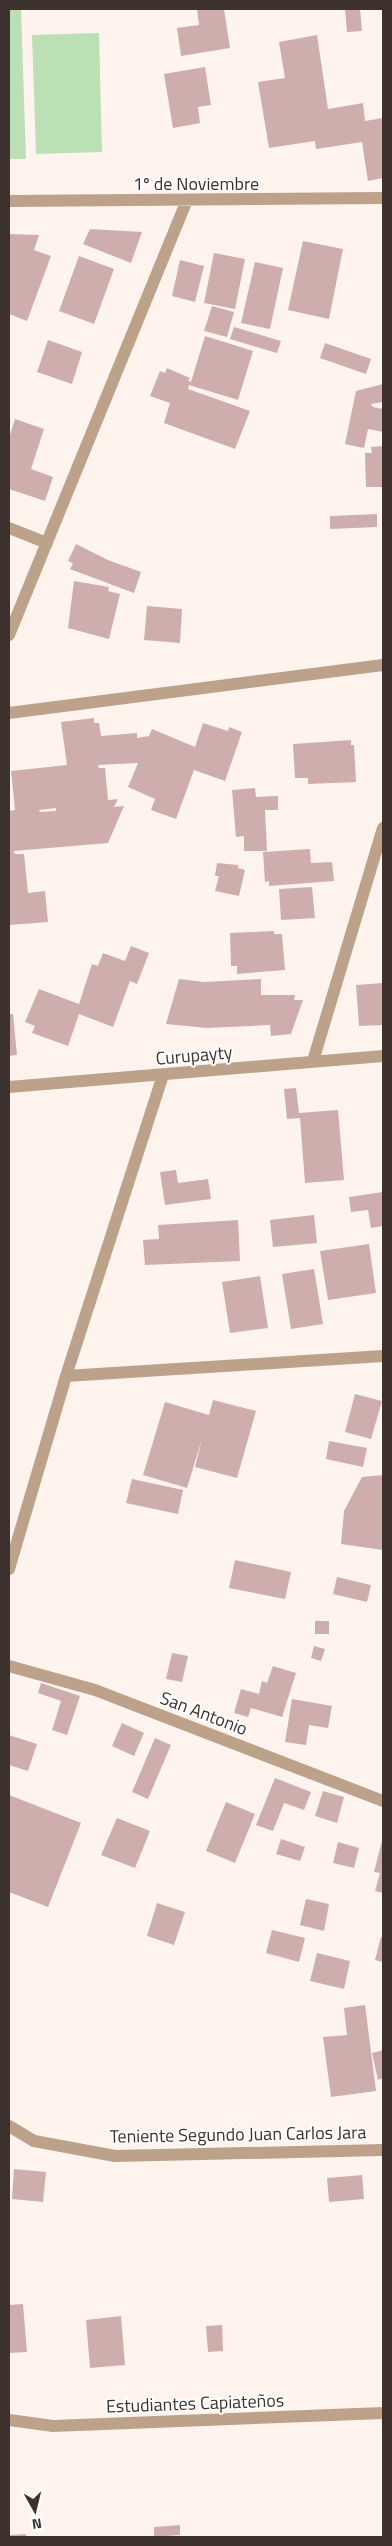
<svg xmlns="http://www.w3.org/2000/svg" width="392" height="2546" font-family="'Titillium Web',sans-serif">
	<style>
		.garden { fill: #bbe0b6 }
		.building { fill: #cdaead; fill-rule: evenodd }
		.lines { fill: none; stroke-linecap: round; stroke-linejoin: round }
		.minor { stroke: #bca28a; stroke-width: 12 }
		.tertiary { stroke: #bca28a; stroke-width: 12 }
		.labels { text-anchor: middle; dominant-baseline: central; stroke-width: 4; stroke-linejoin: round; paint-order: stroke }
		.street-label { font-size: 18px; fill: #3d312d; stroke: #fff }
	</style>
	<rect width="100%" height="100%" fill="#fff3ee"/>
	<!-- garden -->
	<path class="garden" d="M9 9H21L26 159H9Z
		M99 33 102 152 36 154 32 35Z"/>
	<!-- building -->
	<path class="building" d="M197 9H224L230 48 181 56 177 28 199 25Z
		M345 9H360L362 31 347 32Z
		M317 35 328 109 363 103 365 121 383 118V178L368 181 362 142 316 149 315 141 269 148 258 82 285 78 279 42Z
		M205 67 211 105 198 107 200 123 173 128 164 74Z
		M90 229 142 232 131 263 83 244Z
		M9 234 39 235 34 250 51 256 27 321 9 314Z
		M303 241 343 249 329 319 288 310Z
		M214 253 245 259 235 309 204 303Z
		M79 256 114 269 94 324 59 311Z
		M180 260 204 266 195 302 172 296Z
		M255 262 283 268 270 329 241 323Z
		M212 306 234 312 227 337 204 331Z
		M234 327 281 341 277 353 230 339Z
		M205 336 253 351 238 400 189 385 188 389 250 411 235 449 164 423 170 403 150 396 160 371 165 373 167 368 190 378 188 381 191 382Z
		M48 340 82 352 72 384 37 372Z
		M325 343 371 359 366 374 320 358Z
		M383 384V402L371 404 373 407 383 409V432L368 429 364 448 345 444 356 391Z
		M15 419 44 429 31 469 53 477 45 501 9 489V438Z
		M383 446V487H366L365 453H372L371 447Z
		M377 514V527L330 529V516Z
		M76 544 108 560 141 572 134 593 70 569 73 563 68 561Z
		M74 581 109 587 108 591 120 594 109 639 68 628Z
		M147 606 182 609 180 643 144 640Z
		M94 718V723H99L101 736 137 733V738L149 736 152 729 195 747 203 723 228 731 229 727 242 732 225 781 194 770 176 819 151 810 155 799 128 787 138 763 98 765 99 768H105L108 800 118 799 114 807 124 806 108 843 14 851 15 854H24L28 893 45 891 48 922 9 925V811L15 810 11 771 67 765 61 722ZM56 808V811L40 812 39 810Z
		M351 740V745H354L356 782 308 784V778H295L293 744Z
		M255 788 256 797 278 796V810H265L267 851H244V836L236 837 232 790Z
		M310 849 311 863 332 862 334 881 269 886V881L265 882 263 852Z
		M217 863 238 865V868L245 870 239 896 215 891 219 876H215Z
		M312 887 315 918 281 920 279 889Z
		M274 931V934H282L285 970 237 974V966H231L230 933Z
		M131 946 149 953 137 984 130 981 113 1027 79 1014 68 1046 32 1033 35 1026 25 1022 39 989 79 1004 92 964 98 966 103 953 125 961Z
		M179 979 204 982 261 979V995H295L294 1000H303L291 1034 271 1036 270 1025 207 1028 166 1024Z
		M383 983V1025L359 1026 356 985Z
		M9 1014H13L17 1055 9 1056Z
		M296 1088 299 1113 338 1110 344 1180 305 1183 300 1118 287 1119 284 1089Z
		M176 1170 178 1183 208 1179 211 1199 165 1205 160 1172Z
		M383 1192V1226L371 1228 368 1210 351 1212 349 1197Z
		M314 1215 317 1243 273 1247 270 1220Z
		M238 1220 240 1261 145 1265 143 1240 159 1239 158 1225Z
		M369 1244 376 1293 328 1300 320 1251Z
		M314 1269 323 1324 291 1329 282 1274Z
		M260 1276 268 1328 230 1333 222 1282Z
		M355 1394 382 1401 371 1439 345 1432Z
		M213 1400 256 1411 237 1478 195 1467 202 1439 187 1488 143 1475 165 1402 209 1415Z
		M329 1441 367 1448 363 1467 326 1459Z
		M383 1475V1550L341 1544 344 1511 362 1477Z
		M132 1479 183 1490 178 1514 126 1503Z
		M235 1560 291 1572 285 1599 229 1588Z
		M337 1577 371 1585 367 1602 333 1594Z
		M315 1621H329V1634H315Z
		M314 1646 325 1649 321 1661 311 1658Z
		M172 1653 188 1656 182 1682 166 1679Z
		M273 1666 296 1673 282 1717 251 1708 248 1717 234 1713 241 1689 259 1694 262 1681 267 1683Z
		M41 1683 80 1696 67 1735 52 1730 61 1701 38 1693Z
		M292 1699 332 1706 328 1728 309 1725 306 1745 285 1742Z
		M122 1723 144 1733 134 1756 112 1746Z
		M9 1735 37 1744 28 1771 9 1765Z
		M155 1738 171 1745 148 1799 132 1792Z
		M275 1778 311 1792 304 1810 284 1803 273 1831 256 1825Z
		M323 1791 344 1797 337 1823 315 1816Z
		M9 1795 81 1823 48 1907 9 1892Z
		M226 1802 255 1814 235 1863 206 1851Z
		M117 1818 150 1831 135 1868 101 1855Z
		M383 1837V1893L375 1891 380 1873 374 1872Z
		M281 1839 305 1847 300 1861 276 1854Z
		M338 1842 359 1848 354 1868 333 1863Z
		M306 1899 329 1904 324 1931 300 1925Z
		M157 1903 185 1912 174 1945 147 1936Z
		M272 1930 305 1938 299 1962 266 1953Z
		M381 1937H383V1962L375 1960Z
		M317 1953 350 1961 344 1989 310 1981Z
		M365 2005 376 2091 331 2097 323 2037 347 2035 344 2008Z
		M383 2050V2078L378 2080 372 2053Z
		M14 2169 46 2172 43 2202 12 2199Z
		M362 2175 364 2199 329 2202 327 2178Z
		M23 2304 27 2352 9 2353V2305Z
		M121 2316 125 2365 90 2368 86 2320Z
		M222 2325 223 2351 208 2352 206 2326Z
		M180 2525V2535L154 2537V2527Z
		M26 2534V2537H9V2535Z"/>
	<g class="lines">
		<!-- minor -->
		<path class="minor" d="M9 201 383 198
			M9 528 47 543
			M9 635 187 200
			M9 713 383 665
			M313 1061 383 828
			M66 1376 383 1356
			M9 1569 66 1376 163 1075
			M9 1666 95 1690 383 1801
			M9 2126 34 2141 115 2156 383 2150
			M9 2420 53 2426 383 2413"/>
		<!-- tertiary -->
		<path class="tertiary" d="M9 1087 383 1056"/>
	</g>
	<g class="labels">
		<!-- street labels -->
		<g class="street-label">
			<text x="196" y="183">1º de Noviembre</text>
			<text transform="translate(194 1055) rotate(-5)">Curupayty</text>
			<text transform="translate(204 1713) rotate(21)">San Antonio</text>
			<text transform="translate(238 2134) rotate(-1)">Teniente Segundo Juan Carlos Jara</text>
			<text transform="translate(195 2403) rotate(-2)">Estudiantes Capiateños</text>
		</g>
	</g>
	<!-- border -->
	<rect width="392" height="2546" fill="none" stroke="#3d312d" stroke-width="20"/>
	<!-- north arrow -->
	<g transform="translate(35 2511) rotate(172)" stroke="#ffffff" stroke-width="4" paint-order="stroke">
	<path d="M0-4L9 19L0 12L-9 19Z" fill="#3d312d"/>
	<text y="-8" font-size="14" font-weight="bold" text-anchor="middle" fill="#3d312d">N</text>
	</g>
</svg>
